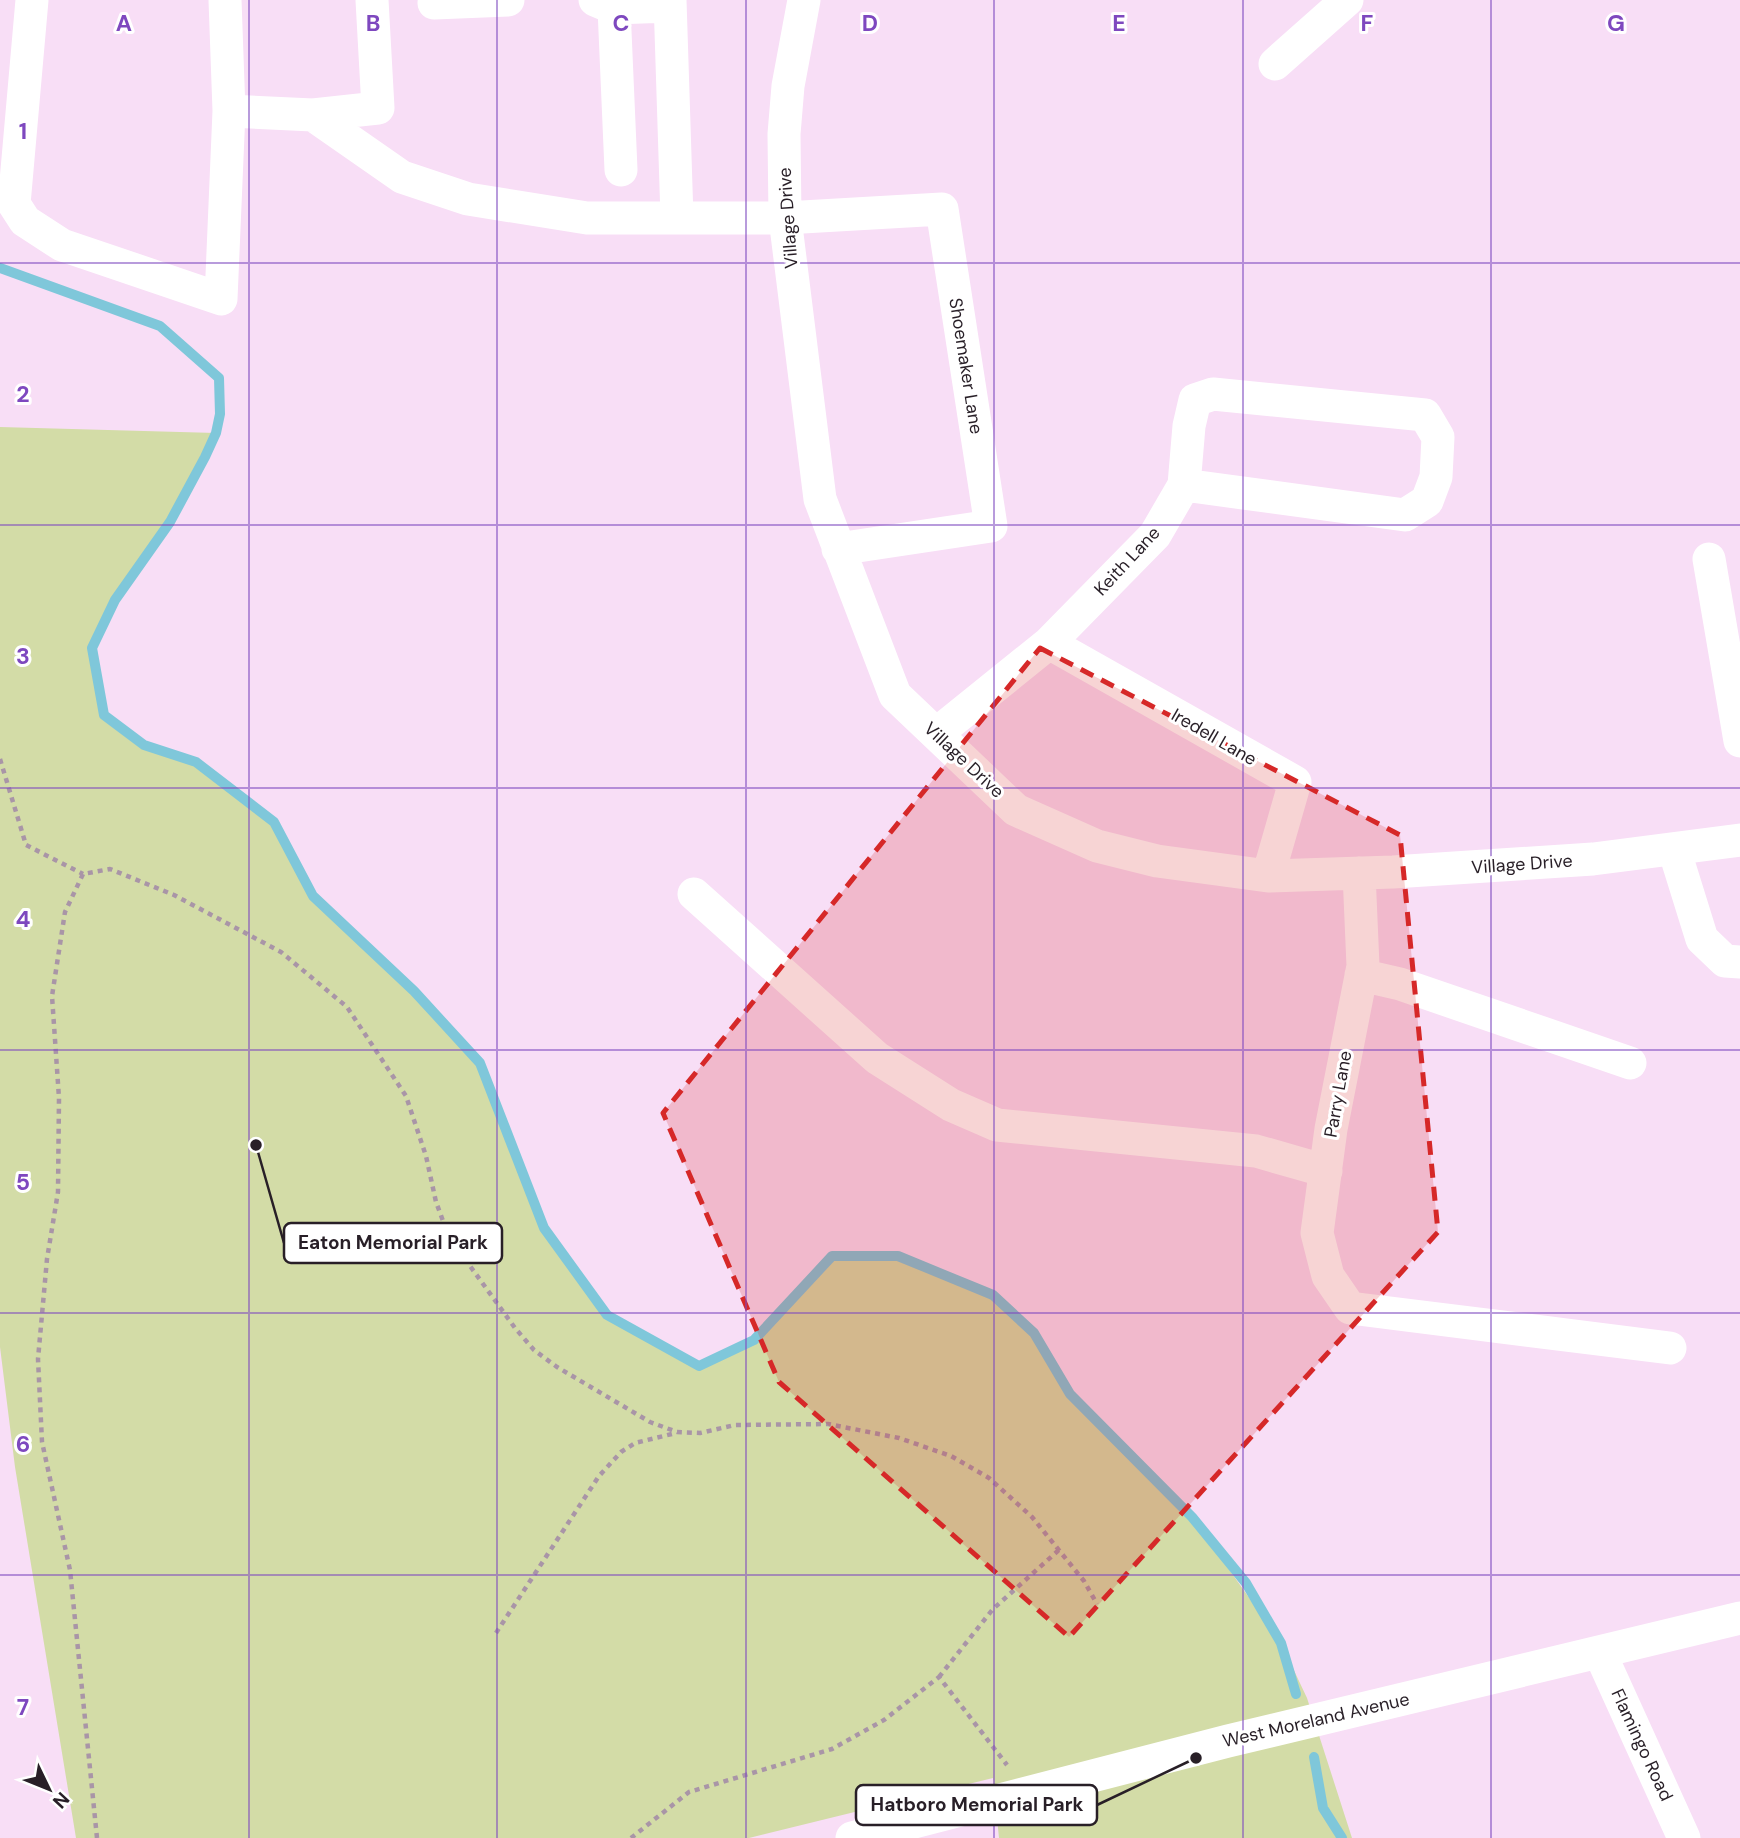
<svg xmlns="http://www.w3.org/2000/svg" width="1740" height="1838" font-family="'DM Sans',sans-serif">
	<style>
		.green { fill: #d3dca7 }
		.lines { fill: none; stroke-linecap: round; stroke-linejoin: round }
		.stream { stroke: #7fc7da; stroke-width: 10 }
		.path { stroke: #a995a7; stroke-width: 4.5; stroke-dasharray: 5 5; stroke-linecap: butt }
		.minor { stroke: #fff; stroke-width: 33 }
		.marked { fill: #d62828; fill-opacity: 0.2; stroke: #d62828; stroke-width: 5; stroke-dasharray: 14 9; stroke-linejoin: round }
		.grid { fill: none; stroke: #7e48bf; stroke-width: 2; stroke-opacity: 0.55 }
		.labels { text-anchor: middle; dominant-baseline: central; stroke-width: 6; stroke-linejoin: round; paint-order: stroke }
		.street-label { font-size: 18px; fill: #281f27; stroke: #fff }
		.grid-label { font-size: 23px; text-anchor: middle; font-weight: bold; fill: #7e48bf; stroke: #fff; stroke-width: 6; stroke-linejoin: round; paint-order: stroke }
		.leader { fill: none; stroke: #281f27; stroke-width: 2.5 }
		.callout-dot { fill: #281f27; stroke: #fff; stroke-width: 2.5 }
		.callout { fill: #fff; stroke: #281f27; stroke-width: 2.5 }
		.callout-label { font-size: 19px; text-anchor: middle; font-weight: bold; fill: #281f27 }
	</style>
	<rect width="100%" height="100%" fill="#f8def6"/>
	<!-- green -->
	<path class="green" d="M0 427 216 433 170 522 115 600 92 648 104 715 144 745 196 762 274 822 313 896 414 991 480 1063 544 1228 607 1315 699 1366 754 1340 832 1256H898L993 1295 1034 1333 1070 1394 1192 1517 1281 1643 1307 1698 1352 1838H999L993 1778 749 1838H76L15 1467 0 1347Z"/>
	<g class="lines">
		<!-- stream -->
		<path class="stream" d="M0 268 160 326 219 378 220 414 216 433 205 457 170 522 115 600 92 648 104 715 144 745 196 762 274 822 313 896 414 991 480 1063 544 1228 607 1315 699 1366 754 1340 832 1256H898L993 1295 1034 1333 1070 1394 1192 1517 1246 1583 1281 1643 1296 1694
			M1314 1757 1323 1808 1342 1838"/>
		<!-- path -->
		<path class="path" d="M0 759 26 845 83 874
			M496 1633 599 1476 621 1452 635 1443 676 1433
			M939 1677 993 1609 1060 1549
			M97 1838 70 1570 42 1442 38 1359 47 1259 58 1192 59 1098 52 996 65 912 83 874 110 869 174 895 281 952 347 1007 406 1096 426 1156 436 1202 449 1237 515 1328 534 1350 557 1367 650 1422 677 1432 700 1433 735 1425 828 1424 899 1438 951 1456 989 1478 1032 1517 1084 1581 1097 1604
			M631 1838 689 1792 832 1749 884 1720 939 1677 1007 1765"/>
		<!-- minor -->
		<path class="minor" d="M32 0 14 204 25 221 62 245 221 299 229 111 225 0
			M595 0 614 8 670 6
			M670 0 677 218
			M804 0 788 86 784 134 785 218 820 499 895 695 1016 810 1097 846 1157 861 1268 876 1393 872 1593 859 1740 840
			M434 3 508 0
			M614 8 621 170
			M1275 64 1347 0
			M229 111 313 115 378 108 372 0
			M313 115 402 177 468 199 587 218H785L942 209 991 526 838 549
			M1709 559 1740 741
			M1049 643 1295 782 1268 876
			M936 734 1049 643 1155 535 1184 485 1405 515 1427 501 1436 477 1438 437 1425 415 1213 394 1195 400 1189 426 1184 485
			M1674 849 1702 939 1725 961 1740 962
			M1359 873 1363 966 1331 1129 1317 1233 1328 1276 1350 1308 1670 1348
			M694 894 877 1058 951 1105 997 1125 1256 1151 1326 1171
			M1361 975 1400 984 1630 1063
			M1600 1653 1684 1838
			M852 1838 1228 1741 1740 1618"/>
	</g>
	<!-- marked area -->
	<path class="marked" d="M1040 648 1400 835 1438 1232 1069 1637 779 1382 663 1113Z"/>
	<!-- grid -->
	<path class="grid" d="M249 0V1838M497 0V1838M746 0V1838M994 0V1838M1243 0V1838M1491 0V1838M0 263H1740M0 525H1740M0 788H1740M0 1050H1740M0 1313H1740M0 1575H1740"/>
	<g class="labels">
		<!-- street labels -->
		<g class="street-label">
			<text transform="translate(788 218) rotate(-94)">Village Drive</text>
			<text transform="translate(966 366) rotate(81)">Shoemaker Lane</text>
			<text transform="translate(1127 561) rotate(-47)">Keith Lane</text>
			<text transform="translate(1214 737) rotate(30)">Iredell Lane</text>
			<text transform="translate(964 760) rotate(43)">Village Drive</text>
			<text transform="translate(1522 864) rotate(-4)">Village Drive</text>
			<text transform="translate(1338 1094) rotate(-80)">Parry Lane</text>
			<text transform="translate(1316 1720) rotate(-13)">West Moreland Avenue</text>
			<text transform="translate(1642 1745) rotate(65)">Flamingo Road</text>
		</g>
	</g>
	<g class="grid-label">
		<text x="124" y="31">A</text>
		<text x="373" y="31">B</text>
		<text x="621" y="31">C</text>
		<text x="870" y="31">D</text>
		<text x="1119" y="31">E</text>
		<text x="1367" y="31">F</text>
		<text x="1616" y="31">G</text>
		<text x="23" y="139">1</text>
		<text x="23" y="402">2</text>
		<text x="23" y="664">3</text>
		<text x="23" y="927">4</text>
		<text x="23" y="1190">5</text>
		<text x="23" y="1452">6</text>
		<text x="23" y="1715">7</text>
	</g>
	<!-- callouts -->
	<path class="leader" d="M256 1145L284 1243M1196 1758L1097 1805"/>
	<g class="callout-dot">
		<circle cx="256" cy="1145" r="7"/>
		<circle cx="1196" cy="1758" r="7"/>
	</g>
	<g class="callout">
		<rect x="284" y="1223" width="218" height="40" rx="7"/>
		<rect x="856" y="1785" width="241" height="40" rx="7"/>
	</g>
	<g class="callout-label">
		<text x="393" y="1249">Eaton Memorial Park</text>
		<text x="977" y="1811">Hatboro Memorial Park</text>
	</g>
	<!-- north arrow -->
	<g transform="translate(49 1789) rotate(133)" stroke="#ffffff" stroke-width="5" paint-order="stroke">
	<path d="M0-5L12 26L0 18L-12 26Z" fill="#281f27"/>
	<text y="-10" font-size="19" font-weight="bold" text-anchor="middle" fill="#281f27">N</text>
	</g>
</svg>
